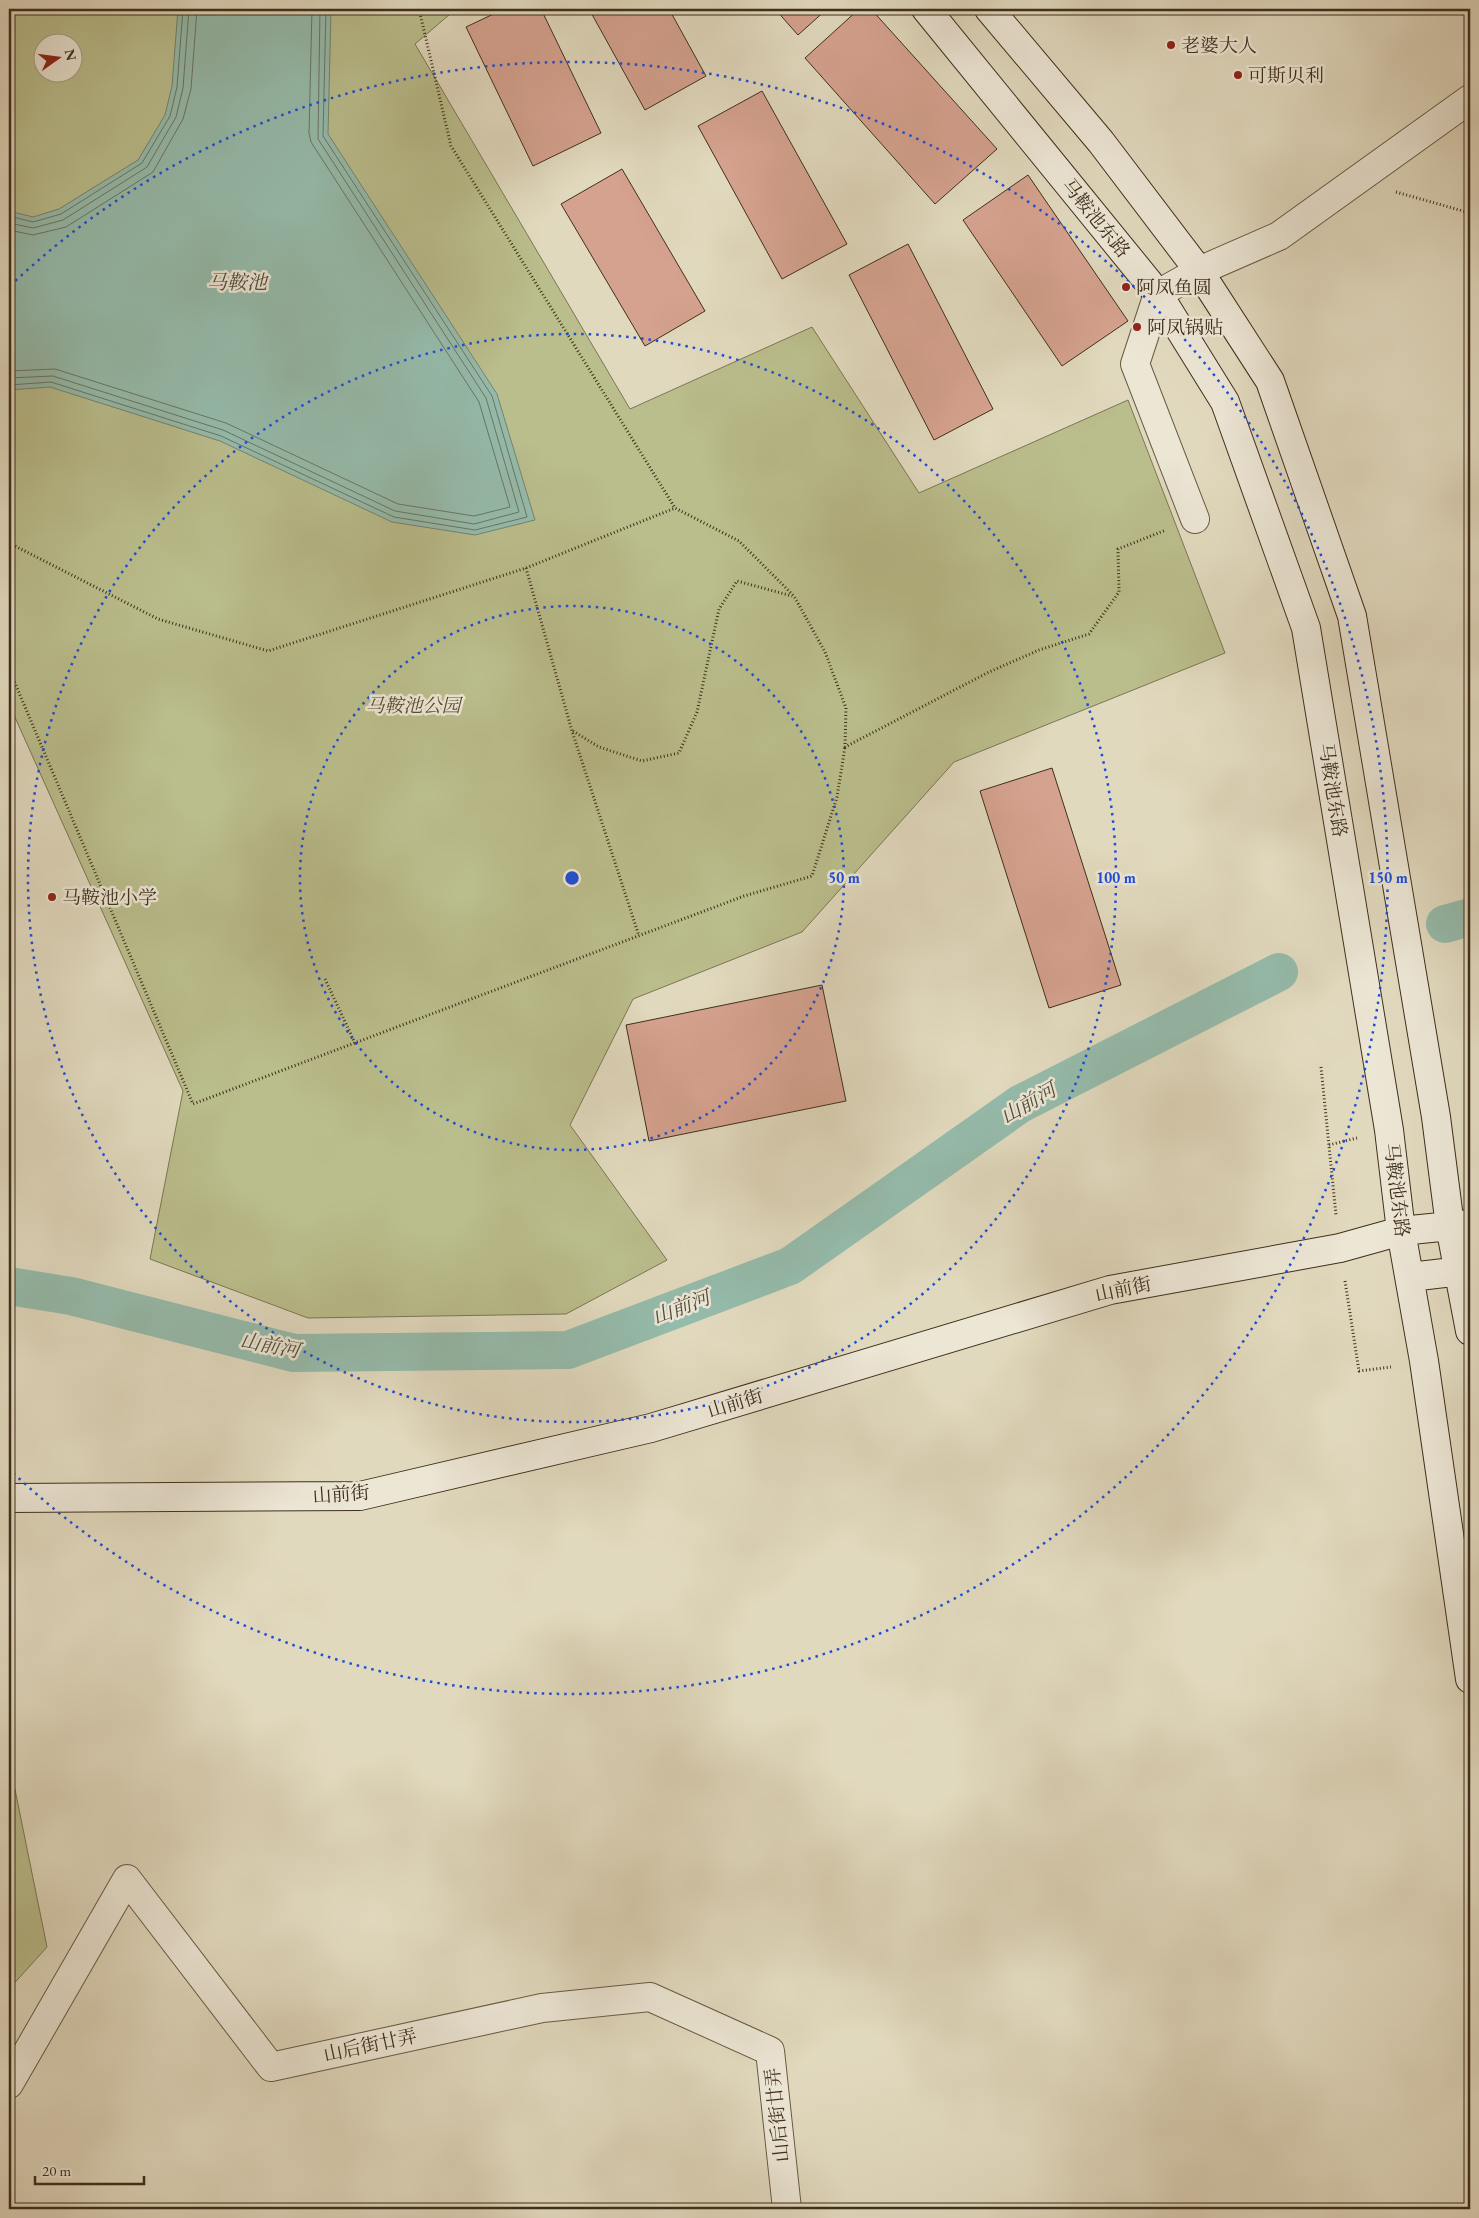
<svg xmlns="http://www.w3.org/2000/svg" width="1479" height="2218" font-family="'EB Garamond','Noto Serif SC',serif">
	<style>
		.green { fill: #babd8c; stroke: #7c7654; fill-rule: evenodd }
		.water { fill: #95bbab; stroke: #738372 }
		.lines { fill: none; stroke-linecap: round; stroke-linejoin: round }
		.shore { stroke: #6a7564; stroke-width: 1 }
		.canal { stroke: #95bbab; stroke-width: 38 }
		.building { fill: #d5a28f; stroke: #3f2f1c }
		.street-casing { stroke: #685a44; stroke-width: 30 }
		.secondary-casing { stroke: #3f2f1c; stroke-width: 30 }
		.path { stroke: #3f2f1c; stroke-width: 3; stroke-dasharray: 1 2.5; stroke-linecap: butt }
		.street { stroke: #ece6d5; stroke-width: 28 }
		.secondary { stroke: #ece6d5; stroke-width: 28 }
		.ring { fill: none; stroke: #1d4ed8; stroke-width: 2.5; stroke-dasharray: 2.5 5 }
		.poi-dot { fill: #8f2418; stroke: #ece6d5; stroke-width: 2 }
		.labels { text-anchor: middle; dominant-baseline: central; stroke-width: 5; stroke-linejoin: round; paint-order: stroke }
		.poi-label { font-size: 19px; fill: #3f2f1c; stroke: #ece6d5; text-anchor: start }
		.street-label { font-size: 19px; fill: #3f2f1c; stroke: #ece6d5 }
		.park-label { font-size: 19px; font-style: italic; fill: #584b32; stroke: #ece6d5 }
		.water-label { font-size: 20px; font-style: italic; fill: #504b39; stroke: #ece6d5 }
		.centre { fill: #1d4ed8; stroke: #ece6d5; stroke-width: 2.5 }
		.ring-label { font-size: 15px; text-anchor: middle; font-weight: bold; fill: #1d4ed8; stroke: #ece6d5; stroke-width: 5; stroke-linejoin: round; paint-order: stroke }
	</style>
	<rect width="100%" height="100%" fill="#e1d9be"/>
	<filter id="stains"><feTurbulence type="fractalNoise" baseFrequency=".004" numOctaves="4"/><feColorMatrix values="0 0 0 0 .2 0 0 0 0 .09 0 0 0 0 .02 0 0 0 .5 -.17"/></filter>
	<radialGradient id="worn" r=".72"><stop offset=".6" stop-color="#630" stop-opacity="0"/><stop offset="1" stop-color="#630" stop-opacity=".3"/></radialGradient>
	<!-- green -->
	<path class="green" d="M9 9H456L415 44 630 409 812 327 919 493 1128 400 1225 653 954 762 802 932 633 999 570 1125 667 1260 566 1314 308 1318 150 1259 183 1091 9 704ZM42 42H72V72H42Z
		M9 1760 47 1947 9 1989Z"/>
	<!-- water -->
	<path class="water" d="M178 9H331L328 134 497 394 535 520 475 535 392 522 220 441 50 387 9 390V211L33 217 59 209 138 160 165 115 172 86Z"/>
	<g class="lines">
		<!-- shore -->
		<path class="shore" d="M9 216 33 222 61 214 142 163 170 116 177 87 183 9
			M9 223 33 228 63 220 147 167 176 117 183 88 189 9
			M9 230 33 235 66 227 153 172 183 119 191 89 197 9
			M9 371 55 369 226 423 398 504 474 516 510 507 479 402 311 142 309 133 312 9
			M9 378 53 376 223 430 395 511 474 524 519 512 486 398 318 139 320 9
			M9 385 51 382 221 436 394 517 475 530 527 517 492 396 323 136 326 9"/>
		<!-- canal -->
		<path class="canal" d="M1445 924 1470 917
			M9 1286 71 1296 294 1353 568 1350 790 1266 1020 1104 1279 972"/>
	</g>
	<!-- building -->
	<path class="building" d="M504 9H541L601 133 533 166 466 27Z
		M589 9H669L706 76 645 110Z
		M775 9H827L798 35Z
		M859 9H871L997 149 935 204 805 58Z
		M762 91 847 244 782 279 698 126Z
		M622 169 705 311 645 346 561 204Z
		M1028 175 1128 321 1062 366 963 220Z
		M908 244 993 409 934 440 849 275Z
		M1052 768 1121 985 1049 1008 980 791Z
		M822 985 846 1101 649 1141 626 1025Z"/>
	<g class="lines">
		<!-- street casing -->
		<g class="street-casing">
			<path id="street" d="M1195 519 1135 364 1158 294 1199 271 1279 236 1470 99
				M9 2084 127 1879 271 2067 542 2008 650 1997 770 2051 787 2209"/>
		</g>
		<!-- secondary casing -->
		<g class="secondary-casing">
			<path id="secondary" d="M926 9 1158 294 1225 402 1306 628 1389 1130 1401 1231 1424 1361 1470 1679
				M989 9 1101 142 1199 271 1270 381 1352 616 1436 1117 1450 1226 1470 1331
				M1410 1277 1470 1270
				M9 1498 360 1496 651 1428 1110 1290 1340 1248 1401 1231 1470 1224"/>
		</g>
		<!-- path -->
		<path class="path" d="M419 9 451 146 675 508 739 541 794 596 825 652 846 708 845 747 989 672 1039 650 1089 634 1119 592 1118 549 1166 530
			M1396 192 1470 213
			M9 543 158 619 268 651 526 568 675 508
			M526 568 572 731 639 936
			M9 669 193 1104 744 896 812 876 837 797 845 747
			M573 731 599 747 642 761 679 753 697 712 719 609 737 581 792 596
			M325 979 355 1043
			M1321 1067 1336 1215
			M1329 1145 1357 1138
			M1345 1281 1359 1371 1391 1367"/>
		<!-- street -->
		<use href="#street" class="street"/>
		<!-- secondary -->
		<use href="#secondary" class="secondary"/>
	</g>
	<!-- distance rings -->
	<g class="ring">
		<circle cx="572" cy="878" r="272"/>
		<circle cx="572" cy="878" r="544"/>
		<path d="M10 286A816 816 0 1 1 10 1470"/>
	</g>
	<!-- markers -->
	<g class="poi-dot">
		<circle cx="1171" cy="45" r="5"/>
		<circle cx="1238" cy="75" r="5"/>
		<circle cx="1126" cy="287" r="5"/>
		<circle cx="1137" cy="327" r="5"/>
		<circle cx="52" cy="897" r="5"/>
	</g>
	<g class="labels">
		<!-- poi labels -->
		<g class="poi-label">
			<text x="1181" y="45">老婆大人</text>
			<text x="1248" y="75">可斯贝利</text>
			<text x="1136" y="287">阿凤鱼圆</text>
			<text x="1147" y="327">阿凤锅贴</text>
			<text x="62" y="897">马鞍池小学</text>
		</g>
		<!-- street labels -->
		<g class="street-label">
			<text transform="translate(1096 218) rotate(51)">马鞍池东路</text>
			<text transform="translate(1333 790) rotate(81)">马鞍池东路</text>
			<text transform="translate(1397 1190) rotate(83)">马鞍池东路</text>
			<text transform="translate(1123 1289) rotate(-12)">山前街</text>
			<text transform="translate(735 1403) rotate(-17)">山前街</text>
			<text transform="translate(341 1494) rotate(-4)">山前街</text>
			<text transform="translate(370 2045) rotate(-12)">山后街廿弄</text>
			<text transform="translate(777 2115) rotate(-96)">山后街廿弄</text>
		</g>
		<!-- park labels -->
		<g class="park-label">
			<text x="413" y="705">马鞍池公园</text>
		</g>
		<!-- water labels -->
		<g class="water-label">
			<text x="237" y="282">马鞍池</text>
			<text transform="translate(1028 1103) rotate(-30)">山前河</text>
			<text transform="translate(681 1307) rotate(-21)">山前河</text>
			<text transform="translate(270 1345) rotate(11)">山前河</text>
		</g>
	</g>
	<circle cx="572" cy="878" r="8" class="centre"/>
	<g class="ring-label">
		<text x="844" y="883">50 m</text>
		<text x="1116" y="883">100 m</text>
		<text x="1388" y="883">150 m</text>
	</g>
	<!-- margin -->
	<rect width="1479" height="2218" fill="none" stroke="#e1d9be" stroke-width="30"/>
	<rect x="10" y="10" width="1459" height="2198" fill="none" stroke="#3f2f1c" stroke-width="2.5"/>
	<rect x="15" y="15" width="1449" height="2188" fill="none" stroke="#3f2f1c"/>
	<!-- north arrow -->
	<g transform="translate(58 58) rotate(76)"><circle r="24" fill="#ece6d5" stroke="#a79d8b"/>
	<path d="M0-4L9 19L0 12L-9 19Z" fill="#8f2418"/>
	<text y="-8" font-size="14" font-weight="bold" text-anchor="middle" fill="#3f2f1c">N</text>
	</g>
	<!-- scale -->
	<path d="M35 2176v8h109v-8" fill="none" stroke="#3f2f1c" stroke-width="2.5"/>
	<text x="42" y="2176" font-size="15" fill="#3f2f1c" stroke="#ece6d5" stroke-width="4" paint-order="stroke">20 m</text>
	<rect width="100%" height="100%" filter="url(#stains)"/>
	<rect width="100%" height="100%" fill="url(#worn)"/>
</svg>
